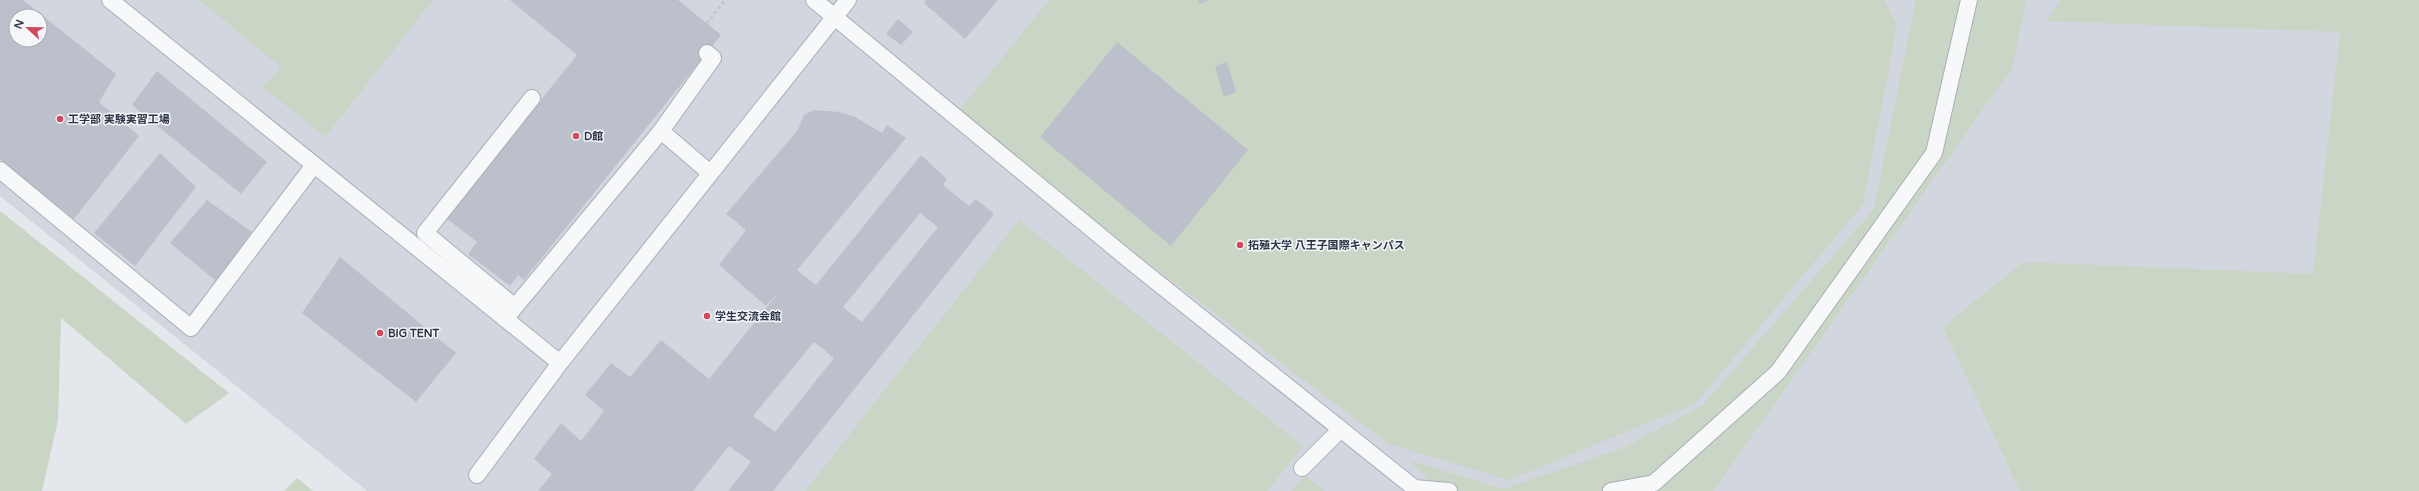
<svg xmlns="http://www.w3.org/2000/svg" width="2419" height="491" font-family="'Varela Round','Noto Sans JP',sans-serif">
	<style>
		.built { fill: #d2d6de; fill-rule: evenodd }
		.green { fill: #c9d6c5 }
		.building { fill: #bbc0ca; fill-rule: evenodd }
		.lines { fill: none; stroke-linecap: round; stroke-linejoin: round }
		.service-casing { stroke: #a9aeb7; stroke-width: 18 }
		.path { stroke: #c2c5cb; stroke-width: 2.5; stroke-dasharray: 3 3; stroke-linecap: butt }
		.service { stroke: #f7f8fa; stroke-width: 16 }
		.poi-dot { fill: #d1495b; stroke: #f4f6f9; stroke-width: 1.5 }
		.labels { text-anchor: middle; dominant-baseline: central; stroke-width: 3; stroke-linejoin: round; paint-order: stroke }
		.poi-label { font-size: 11px; font-weight: bold; fill: #2b3445; stroke: #f4f6f9; text-anchor: start }
	</style>
	<rect width="100%" height="100%" fill="#e4e7ec"/>
	<!-- built -->
	<path class="built" d="M0 0H2374L2273 491H367L0 196ZM16 16H40V40H16Z"/>
	<!-- green -->
	<path class="green" d="M199 0H433L325 137 263 87 281 67Z
		M1049 0H1884L1897 25 1863 204 1696 403 1509 480 1389 444 954 117Z
		M1916 0H2026L2012 68 1713 491H1439L1409 460 1503 489 1623 448 1703 405 1874 209Z
		M2061 0H2419V491H2020L1943 327 2023 262 2313 274 2340 32 2047 21Z
		M0 211 229 393 186 424 61 318 58 420 42 491H0Z
		M1019 220 1303 446 1267 491H805Z
		M1305 475 1324 491H1292Z
		M297 478 313 491H284Z"/>
	<!-- building -->
	<path class="building" d="M0 0H23L116 74 99 102 139 136 74 219 0 159ZM16 16H40V40H16Z
		M510 0H678L721 35 524 280 518 275 510 286 468 254 477 242 446 218 577 55Z
		M926 0H998L965 39 924 3Z
		M1198 0H1209L1199 4Z
		M898 19 913 32 901 45 886 34Z
		M1117 42 1248 150 1171 246 1040 137Z
		M1227 62 1236 92 1224 97 1215 66Z
		M157 71 267 162 241 194 132 105Z
		M814 110 839 112 855 117 882 133 887 125 906 138 797 270 816 285 921 155 947 179 943 185 969 206 976 199 994 214 773 491H728L751 462 729 446 693 491H538L552 474 534 459 561 423 581 441 604 411 585 395 611 363 630 377 661 340 709 379 780 291 766 306 719 265 746 230 726 214 798 130 804 115ZM920 213 938 227 862 322 843 307ZM814 342 834 358 775 432 753 416Z
		M160 153 196 187 135 266 94 233Z
		M207 200 252 232 216 281 170 243Z
		M340 257 456 353 416 402 302 313Z"/>
	<g class="lines">
		<!-- service casing -->
		<g class="service-casing">
			<path id="service" d="M110 0 560 363
				M814 0 1128 259 1418 491
				M661 131 713 58 707 53
				M0 170 191 328 314 165
				M515 307 425 233 532 98
				M505 319 661 131 710 173
				M1302 468 1341 429
				M477 475 560 363 848 0
				M1414 488 1449 491
				M1611 491 1654 483 1778 372 1934 153 1969 0"/>
		</g>
		<!-- path -->
		<path class="path" d="M707 23 725 0"/>
		<!-- service -->
		<use href="#service" class="service"/>
	</g>
	<!-- markers -->
	<g class="poi-dot">
		<circle cx="60" cy="119" r="4"/>
		<circle cx="576" cy="136" r="4"/>
		<circle cx="1240" cy="245" r="4"/>
		<circle cx="707" cy="316" r="4"/>
		<circle cx="380" cy="333" r="4"/>
	</g>
	<g class="labels">
		<!-- poi labels -->
		<g class="poi-label">
			<text x="68" y="119">工学部 実験実習工場</text>
			<text x="584" y="136">D館</text>
			<text x="1248" y="245">拓殖大学 八王子国際キャンパス</text>
			<text x="715" y="316">学生交流会館</text>
			<text x="388" y="333">BIG TENT</text>
		</g>
	</g>
	<!-- north arrow -->
	<g transform="translate(28 28) rotate(292)"><circle r="19" fill="#f4f6f9" stroke="#a4a8b1"/>
	<path d="M0-3L7 15L0 10L-7 15Z" fill="#d1495b"/>
	<text y="-6" font-size="11" font-weight="bold" text-anchor="middle" fill="#2b3445">N</text>
	</g>
</svg>
